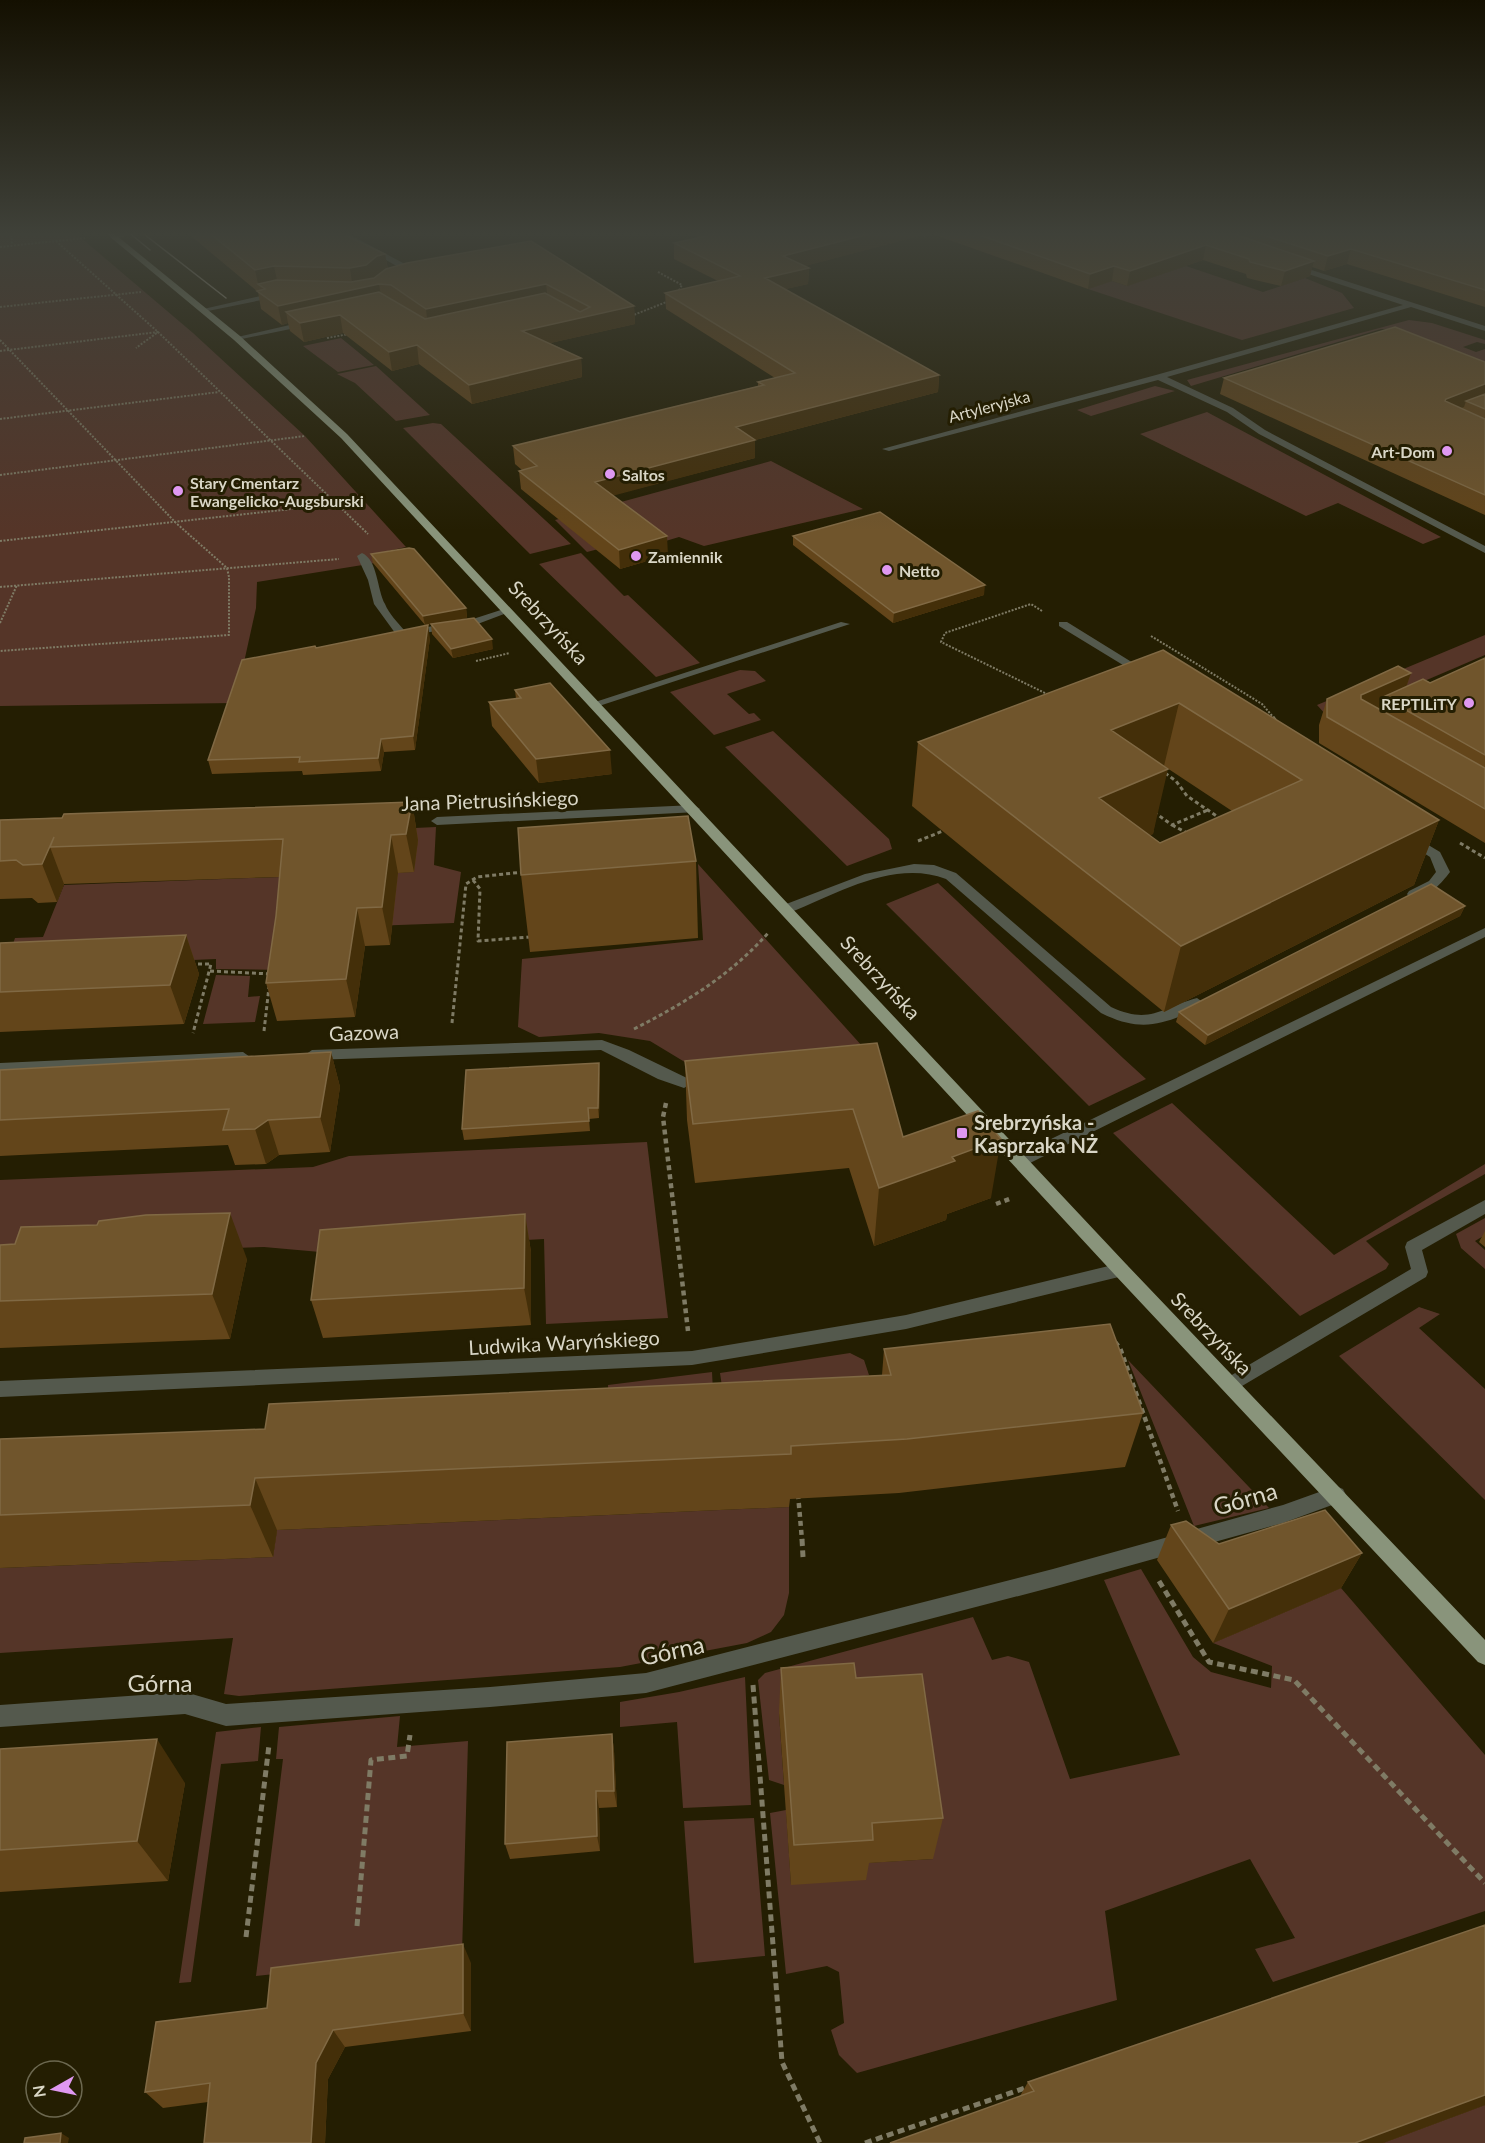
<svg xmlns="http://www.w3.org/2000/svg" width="1485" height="2143" font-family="Lato,sans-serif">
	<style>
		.green { fill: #553528 }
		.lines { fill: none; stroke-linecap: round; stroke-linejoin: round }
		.path-far3 { stroke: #7f7b65; stroke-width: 2; stroke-dasharray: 2 1.5; stroke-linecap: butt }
		.path-far2 { stroke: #7f7b65; stroke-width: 3; stroke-dasharray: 4 3; stroke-linecap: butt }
		.path-far1 { stroke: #7f7b65; stroke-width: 4.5; stroke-dasharray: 5 4; stroke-linecap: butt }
		.path { stroke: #7f7b65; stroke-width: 5; stroke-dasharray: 7 4.5; stroke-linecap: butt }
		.minor { fill: #54594d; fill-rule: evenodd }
		.major { fill: #89947b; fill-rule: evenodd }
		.tram { stroke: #a7a390; stroke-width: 1.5 }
		.wall { fill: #63451a; fill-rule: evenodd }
		.shaded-wall { fill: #442f09 }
		.building { fill: #70552c; stroke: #806944; stroke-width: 1.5; fill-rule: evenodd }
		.poi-dot { fill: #df98f1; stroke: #241e02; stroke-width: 2 }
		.labels { text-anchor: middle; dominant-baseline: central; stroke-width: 6; stroke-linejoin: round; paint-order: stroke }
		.far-street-label { font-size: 16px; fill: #d9d6c6; stroke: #241e02 }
		.far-poi-label { font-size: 16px; font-weight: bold; fill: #d9d6c6; stroke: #241e02; text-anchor: start }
		.street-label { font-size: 20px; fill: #d9d6c6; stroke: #241e02 }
		.poi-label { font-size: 20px; font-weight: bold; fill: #d9d6c6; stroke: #241e02; text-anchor: start }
		.near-street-label { font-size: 24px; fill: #d9d6c6; stroke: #241e02 }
	</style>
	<rect width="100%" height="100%" fill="#241e02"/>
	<!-- green -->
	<path class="green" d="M0 231H73L193 333 305 436 406 547 379 553 375 563 257 582 256 608 235 703 0 706Z
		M1186 266 1263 292 1305 278 1342 293 1354 308 1242 340 1088 289 1112 281 1127 286Z
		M1409 320 1432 323 1485 340V344L1477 342 1463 347 1476 352 1485 349V362L1402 330 1381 329 1191 386 1187 380Z
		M341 338 374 365 338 372 303 346Z
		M376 366 430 415 396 421 355 383 337 374Z
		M1155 386 1175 391 1091 416 1077 410Z
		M1207 412 1441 537 1423 544 1338 503 1306 516 1140 434Z
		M433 423 441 424 571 544 530 554 403 428Z
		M771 461 863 509 704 546 679 537 659 543 649 536 587 552 555 520Z
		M581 553 624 596 628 595 700 663 656 677 539 564Z
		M1485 635V655L1394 694 1327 716 1317 705Z
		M740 670 755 671 766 681 727 694 749 714 754 713 761 720 714 735 670 692Z
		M773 731 889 839 892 849 847 866 725 747Z
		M436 827 434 865 461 872 454 923 289 929 284 970 216 969V959L5 968 15 938 43 937 64 885 413 872 418 840 393 829Z
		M698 864 872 1057 693 1067 650 1041 599 1033 539 1037 518 1027 522 959 703 940Z
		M938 883 1123 1058 1146 1079 1089 1106 886 904Z
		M216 975 250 976 248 997 260 996 255 1022 203 1024Z
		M1172 1103 1334 1255 1485 1164V1174L1366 1241 1389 1264 1386 1269 1300 1316 1113 1133Z
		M647 1142 668 1318 546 1324 544 1239 320 1252 264 1247 0 1256V1180L313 1167 349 1156Z
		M1485 1218V1235L1475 1241 1485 1250V1269L1461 1248 1456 1234Z
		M1419 1307 1440 1314 1419 1328 1485 1389V1500L1339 1356Z
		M850 1353 864 1360 869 1375 725 1407 720 1373Z
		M1128 1360 1269 1508 1194 1526Z
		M712 1372 714 1410 609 1423 608 1385Z
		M789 1507V1593L784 1615 771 1632 747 1643 620 1667 239 1696 224 1694 233 1638 0 1653V1568L273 1557 277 1530Z
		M1141 1569 1193 1657 1211 1672 1271 1688 1272 1666 1213 1643 1341 1588 1485 1755V1911L1273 1982 1255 1949 1295 1938 1250 1859 1105 1911 1117 2000 857 2073 839 2055 831 2030 844 2023 839 1972 827 1966 786 1974 770 1813 786 1810 791 1884 865 1863 933 1859 779 1713 784 1785 769 1780 758 1680 765 1673 973 1617 992 1660 1008 1656 1029 1662 1070 1779 1180 1755 1104 1580Z
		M745 1677 751 1805 683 1808 677 1722 620 1727V1702L679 1692Z
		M400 1716 397 1747 468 1741 462 1954 256 1976 283 1759H276L279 1727Z
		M261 1727 258 1761 221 1764 191 1982 179 1983 216 1732Z
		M754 1818 765 1956 694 1963 684 1821Z
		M1485 2105V2143H1383Z"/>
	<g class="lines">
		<!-- path-far3 -->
		<path class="path-far3" d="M11 231 12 245
			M56 241 158 332 368 534
			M0 247 85 238
			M658 272 682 285 678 292
			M0 307 141 292
			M631 316 669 301
			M327 338 349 334
			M0 340 176 523 227 568 229 577V635L0 651
			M0 351 158 332 136 348
			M0 419 219 392
			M0 475 305 436
			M0 541 337 504
			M0 587 339 559
			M1042 611 1031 604 945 633 941 642 1049 695
			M0 623 17 585
			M1151 636 1262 704 1274 718
			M476 661 510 653"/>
		<!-- path-far2 -->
		<path class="path-far2" d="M1273 717 1277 722
			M1165 773 1176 781 1187 796 1221 819
			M1154 812 1172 825 1208 810
			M1172 825 1187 833
			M918 841 943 831
			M1460 843 1485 858
			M473 880 480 889 478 941 530 937
			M191 964H211L193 1033
			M210 971 271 974
			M452 1023 466 884 477 877 523 872
			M634 1029C685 1003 731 975 769 932
			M264 1031 269 987"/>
		<!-- path-far1 -->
		<path class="path-far1" d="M666 1103 663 1117 688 1331
			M996 1204 1012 1198
			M1115 1342 1120 1348 1178 1511
			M798 1494 802 1540"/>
		<!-- path -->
		<path class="path" d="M802 1539 803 1557
			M1159 1581 1209 1662 1294 1680 1485 1883
			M753 1685 782 2062 820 2143
			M357 1926 371 1760 407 1756 410 1735
			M246 1937 269 1745
			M865 2143 1028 2087"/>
		<!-- minor -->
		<path class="minor" d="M132 231H149L113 239 110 237Z
			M334 231H343L418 271V276L411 278V274Z
			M928 231H939L924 237 921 235Z
			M1293 264 1485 326V331L1411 307 1167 377 1233 408 1265 430 1485 546V553L1259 434 1227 412 1158 380 889 451 882 449 1156 375 1403 305 1290 268Z
			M278 292 281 296 203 312 199 310Z
			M307 321 310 325 237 340 233 338Z
			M362 553C378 560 377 590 385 604 389 614 398 623 405 631L473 619 507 608 512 611 475 625 398 637 374 604 368 580 357 556Z
			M841 622 850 624 599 706H591L589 704Z
			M1059 622H1067L1151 674 1149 676H1141L1059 626Z
			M694 805 700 809 698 812 437 825 431 821 437 817Z
			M1410 834 1440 852 1450 872C1441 884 1426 901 1409 897L1407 894 1409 891 1429 881 1436 872 1430 857 1405 841 1404 838Z
			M914 864 934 865 956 873 1111 1007C1150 1025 1161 1008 1197 998L1204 1003 1202 1006C1164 1025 1141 1033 1101 1013L946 879C895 859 838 893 791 912H781L779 909 781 906 865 874Z
			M1485 928V937L1026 1165H1014L1012 1161 1014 1157Z
			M602 1040 629 1050 689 1079 692 1083 684 1088 658 1079 601 1050 312 1060 305 1055 312 1050Z
			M243 1052 250 1057 243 1062 0 1073V1063Z
			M1485 1200V1214L1422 1250 1428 1272 1426 1277 1237 1389 1231 1392 1225 1389 1222 1384 1225 1379 1411 1269 1405 1247 1407 1242Z
			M1121 1263 1127 1265 1129 1270 1127 1275 906 1329 692 1365 0 1397V1381L692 1351 906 1315Z
			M1336 1486 1343 1489 1346 1495 1343 1501 1283 1523 1053 1587 646 1693 490 1707 226 1726 185 1714 0 1727V1705L185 1692 226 1704 490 1687 646 1673 1053 1569 1283 1505Z"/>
		<!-- major -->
		<path class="major" d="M103 231H111L240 336 347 434 1127 1265 1485 1640V1665L1478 1662 1115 1275 341 438 234 340Z"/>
		<!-- tram -->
		<path class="tram" d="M127 231 150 250
			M140 231 226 298"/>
	</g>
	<!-- wall -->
	<path class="wall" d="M190 231H336L385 254 388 269 531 241 634 306 635 324 550 343 581 358 582 377 472 404 419 364 392 371 343 333 304 342 290 331 288 323 282 325 261 309 258 292 191 236Z
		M685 231H925L919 236 804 266 809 268 808 284 785 289 939 375 938 392 755 440V458L613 495 668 555 620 569 521 489 519 471 522 470 515 464 513 446 758 386V382L775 378 666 309 665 293 718 281 674 259V243L699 238Z
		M935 231H1485V307L1347 264 1324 271 1312 267 1310 276 1281 286 1247 278 1246 274 1203 260 1127 286 1112 281 1088 289 935 235Z
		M1485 362V515L1220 394 1224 378Z
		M793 536 984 595 893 623 793 545Z
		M371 554 466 608 467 618 425 625 373 563Z
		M431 624 493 649 453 658 432 634Z
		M430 638 415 750 384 752 381 771 303 775 302 771 212 774 208 760 316 648Z
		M1163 650 1439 820 1414 885 1164 1012 912 806 918 742ZM1164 766 1232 811 1160 843 1149 835 1153 834Z
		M1485 658V843L1319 743V725L1327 699 1411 673 1406 687 1430 683Z
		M515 690 612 774 539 783 492 726 489 702 516 699Z
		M412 802 418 840 414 872 398 873 390 945 365 946 355 1017 277 1021 266 983 276 916 280 877 64 884 57 902 38 903 32 898 0 899V820Z
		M696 861 698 938 530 952 521 875Z
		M1465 906 1460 916 1205 1045 1176 1022 1179 1012Z
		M186 935 199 974 184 1024 0 1032V943Z
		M877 1043 903 1137 991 1198 947 1214 946 1220 874 1246 849 1168 695 1183 687 1120 685 1061Z
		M331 1052 340 1087 330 1152 279 1155 266 1164 235 1165 228 1145 0 1156V1070Z
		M600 1073 599 1118 589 1119 590 1131 464 1140 462 1129Z
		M525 1214 531 1252V1325L323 1338 311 1300Z
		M97 1225 247 1259 230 1339 0 1348V1245L15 1244Z
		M1485 1231V1247L1479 1242Z
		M884 1349 1143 1413 1125 1467 899 1493 790 1499 789 1507 277 1530 273 1557 0 1568V1439L265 1429 882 1375Z
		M1171 1525 1219 1544 1362 1553 1341 1588 1213 1643 1157 1560Z
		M781 1668 856 1678 943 1818 933 1859 869 1863 866 1880 791 1885 779 1713Z
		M612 1734 614 1751 617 1807 599 1808 600 1851 510 1859 505 1844Z
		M0 1749 185 1783 168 1881 0 1892Z
		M1485 1925V2105L1383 2143H890L1020 2096 1028 2082Z
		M471 1963V2031L345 2047 328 2079 325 2143H204L208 2102 163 2108 145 2092 267 2008Z"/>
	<!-- shaded-wall -->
	<path class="shaded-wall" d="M881 231H925L919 236 783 272V256Z
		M1206 245 1203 260 1127 286 1130 271Z
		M1351 249 1347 264 1324 271 1328 256Z
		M385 254 389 277 379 284 382 302 286 312 288 323 282 325 278 306 353 290 350 268 377 256Z
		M1314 261 1310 276 1281 286 1285 271Z
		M274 266 279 290 265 289 258 284 260 293 255 270Z
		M1114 266 1112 281 1088 289 1090 274Z
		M809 268 808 284 765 294V278Z
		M546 284 548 302 428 328 426 309Z
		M634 306 635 324 524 349 522 331Z
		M340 315 343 333 304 342 300 323Z
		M417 345 419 364 392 371 389 352Z
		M581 358 582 377 472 404 469 385Z
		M939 375 938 392 736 445V427Z
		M1485 384V399L1466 401 1464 407 1441 415 1446 399Z
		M755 440V458L597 500 595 482Z
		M667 536 668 555 620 569 619 550Z
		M985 585 984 595 893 623 894 613Z
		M466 608 467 618 425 625 423 616Z
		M428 625 430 638 415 750 413 736Z
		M492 639 493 649 453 658 451 649Z
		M1411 673 1402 699 1383 697 1379 709 1353 721 1361 695Z
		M1179 703 1164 766 1098 794 1111 730Z
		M381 739 384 752 381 771 378 758Z
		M610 750 612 774 539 783 536 759Z
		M1168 769 1153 834 1086 863 1099 798Z
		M412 802 418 840 414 872 406 834Z
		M1439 820 1414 885 1164 1012 1181 946Z
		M391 835 398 873 390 945 382 907Z
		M50 847 64 884 57 902 42 864Z
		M1465 906 1460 916 1205 1045 1208 1035Z
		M357 908 365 946 355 1017 346 979Z
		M186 935 199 974 184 1024 170 985Z
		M331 1052 340 1087 330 1152 320 1117Z
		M599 1063 600 1073 599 1118 598 1108Z
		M268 1120 279 1155 266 1164 255 1129Z
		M1001 1139 991 1198 947 1214 946 1220 874 1246 879 1188 952 1157Z
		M230 1213 247 1259 230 1339 212 1294Z
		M525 1214 531 1252V1325L524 1288Z
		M255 1478 277 1530 273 1557 250 1505Z
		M1362 1553 1341 1588 1213 1643 1229 1609Z
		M612 1734 614 1751 617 1807 614 1791Z
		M157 1739 185 1783 168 1881 137 1841Z
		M596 1791 599 1808 600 1851 597 1836Z
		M463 1944 471 1963V2031L463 2013Z
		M333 2030 345 2047 328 2079 325 2143H311L316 2063Z
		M1485 2095V2105L1383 2143H1355Z
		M61 2133 69 2138 68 2143H60Z"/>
	<!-- building -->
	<path class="building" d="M207 231H336L385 254 377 256 366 265 350 268 274 266 255 270Z
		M716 231H881L783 256 809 268 765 278 939 375 736 427 755 440 595 482 667 536 619 550 519 471 537 466 513 446 764 385 758 382 795 373 665 293 740 276 674 243 720 233Z
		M968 231H1225L1314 261 1285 271 1250 262 1249 259 1206 245 1130 271 1114 266 1090 274Z
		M1251 231H1485V290L1351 249 1328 256Z
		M531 241 634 306 522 331 581 358 469 385 417 345 389 352 340 315 300 323 286 312 379 292 425 319 545 293 580 312 590 307 546 284 426 309 391 285 379 284 278 306 257 291 265 289 258 284 276 280 351 282 374 278 386 269 407 263Z
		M1395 327 1485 362V384L1446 399 1445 401 1485 419V495L1224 378Z
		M1485 394V409L1466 401Z
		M880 512 985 585 894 613 793 536Z
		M409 548 414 549 466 608 423 616 371 554Z
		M474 618 492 639 451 649 431 624Z
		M428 625 413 736 381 739 378 758 299 762 300 757 208 760 242 660 315 646 316 648Z
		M1163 650 1439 820 1181 946 918 742ZM1179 703 1302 780 1160 843 1099 798 1168 769 1111 730Z
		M1485 658V755L1383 697 1423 679 1430 683Z
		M1398 666 1411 673 1361 695V699L1485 768V809L1327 717V699Z
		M550 683 610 750 536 759 489 702 521 698 515 690Z
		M412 802 406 834 391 835 382 907 357 908 346 979 266 983 276 916 283 839 50 847 54 837 42 864 23 865 16 860 0 861V820L62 818 64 814Z
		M688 816 696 861 521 875 518 828Z
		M1431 884 1465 906 1208 1035 1179 1012Z
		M186 935 170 985 0 992V943Z
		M877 1043 903 1137 978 1111 1001 1139 952 1157 955 1161 879 1188 853 1109 693 1124 685 1061Z
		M331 1052 320 1117 268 1120 255 1129 223 1130 229 1109 0 1120V1070Z
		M599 1063 598 1108H588L589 1121 462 1129 466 1070Z
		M230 1213 212 1294 0 1301V1245L15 1244 21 1227 97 1225 99 1221 146 1215Z
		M525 1214 524 1288 311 1300 320 1230Z
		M1110 1324 1143 1413 907 1439 791 1446V1454L255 1478 250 1505 0 1515V1439L265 1429 269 1404 891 1375 884 1349Z
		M1325 1510 1362 1553 1229 1609 1171 1525 1186 1521 1219 1544Z
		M854 1663 856 1678 922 1674 943 1818 872 1823 873 1840 794 1845 781 1668Z
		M612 1734 614 1791H596L597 1836 505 1844 507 1742Z
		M157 1739 137 1841 0 1850V1749Z
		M1485 1925V2095L1355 2143H890L1034 2091 1028 2082Z
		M463 1944V2013L333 2030 316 2063 311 2143H204L210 2083 145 2092 156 2022 267 2008 271 1968Z
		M61 2133 60 2143H24L25 2138Z"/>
	<!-- sky -->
	<linearGradient id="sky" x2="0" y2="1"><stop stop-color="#141001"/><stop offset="0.44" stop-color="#3f4139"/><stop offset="1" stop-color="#3f4139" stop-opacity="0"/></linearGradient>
	<rect width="1485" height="531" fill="url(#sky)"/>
	<!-- markers -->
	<g class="poi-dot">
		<circle cx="1447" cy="451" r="6"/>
		<circle cx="610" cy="474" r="6"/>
		<circle cx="178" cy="491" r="6"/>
		<circle cx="636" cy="556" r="6"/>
		<circle cx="887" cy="570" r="6"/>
		<circle cx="1469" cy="703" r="6"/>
		<rect x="956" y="1127" width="12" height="12" rx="3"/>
	</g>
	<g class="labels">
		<!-- far-street labels -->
		<g class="far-street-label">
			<text transform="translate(989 406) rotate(-15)">Artyleryjska</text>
		</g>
		<!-- far-poi labels -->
		<g class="far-poi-label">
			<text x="1435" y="451" text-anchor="end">Art-Dom</text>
			<text x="622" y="474">Saltos</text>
			<text x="190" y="482">Stary Cmentarz<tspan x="190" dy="18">Ewangelicko-Augsburski</tspan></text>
			<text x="648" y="556">Zamiennik</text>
			<text x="899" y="570">Netto</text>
			<text x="1457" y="703" text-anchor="end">REPTILiTY</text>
		</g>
		<!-- street labels -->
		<g class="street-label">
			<text transform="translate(549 622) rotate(47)">Srebrzyńska</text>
			<text transform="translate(490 800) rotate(-2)">Jana Pietrusińskiego</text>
			<text transform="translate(881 977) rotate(47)">Srebrzyńska</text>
			<text transform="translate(364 1032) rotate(-2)">Gazowa</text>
			<text transform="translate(1212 1333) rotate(46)">Srebrzyńska</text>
			<text transform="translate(564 1342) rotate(-3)">Ludwika Waryńskiego</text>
		</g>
		<!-- poi labels -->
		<g class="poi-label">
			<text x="974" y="1122">Srebrzyńska -<tspan x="974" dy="23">Kasprzaka NŻ</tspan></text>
		</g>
		<!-- near-street labels -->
		<g class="near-street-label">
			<text transform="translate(1245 1498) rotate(-16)">Górna</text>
			<text transform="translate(672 1650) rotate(-12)">Górna</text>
			<text x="160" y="1682">Górna</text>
		</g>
	</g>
	<!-- north arrow -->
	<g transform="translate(54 2089) rotate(261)"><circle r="28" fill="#241e02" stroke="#6c6850" stroke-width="1.5"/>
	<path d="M0-4.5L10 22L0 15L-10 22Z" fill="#df98f1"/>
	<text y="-9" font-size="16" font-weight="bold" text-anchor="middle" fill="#d9d6c6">N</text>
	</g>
</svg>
